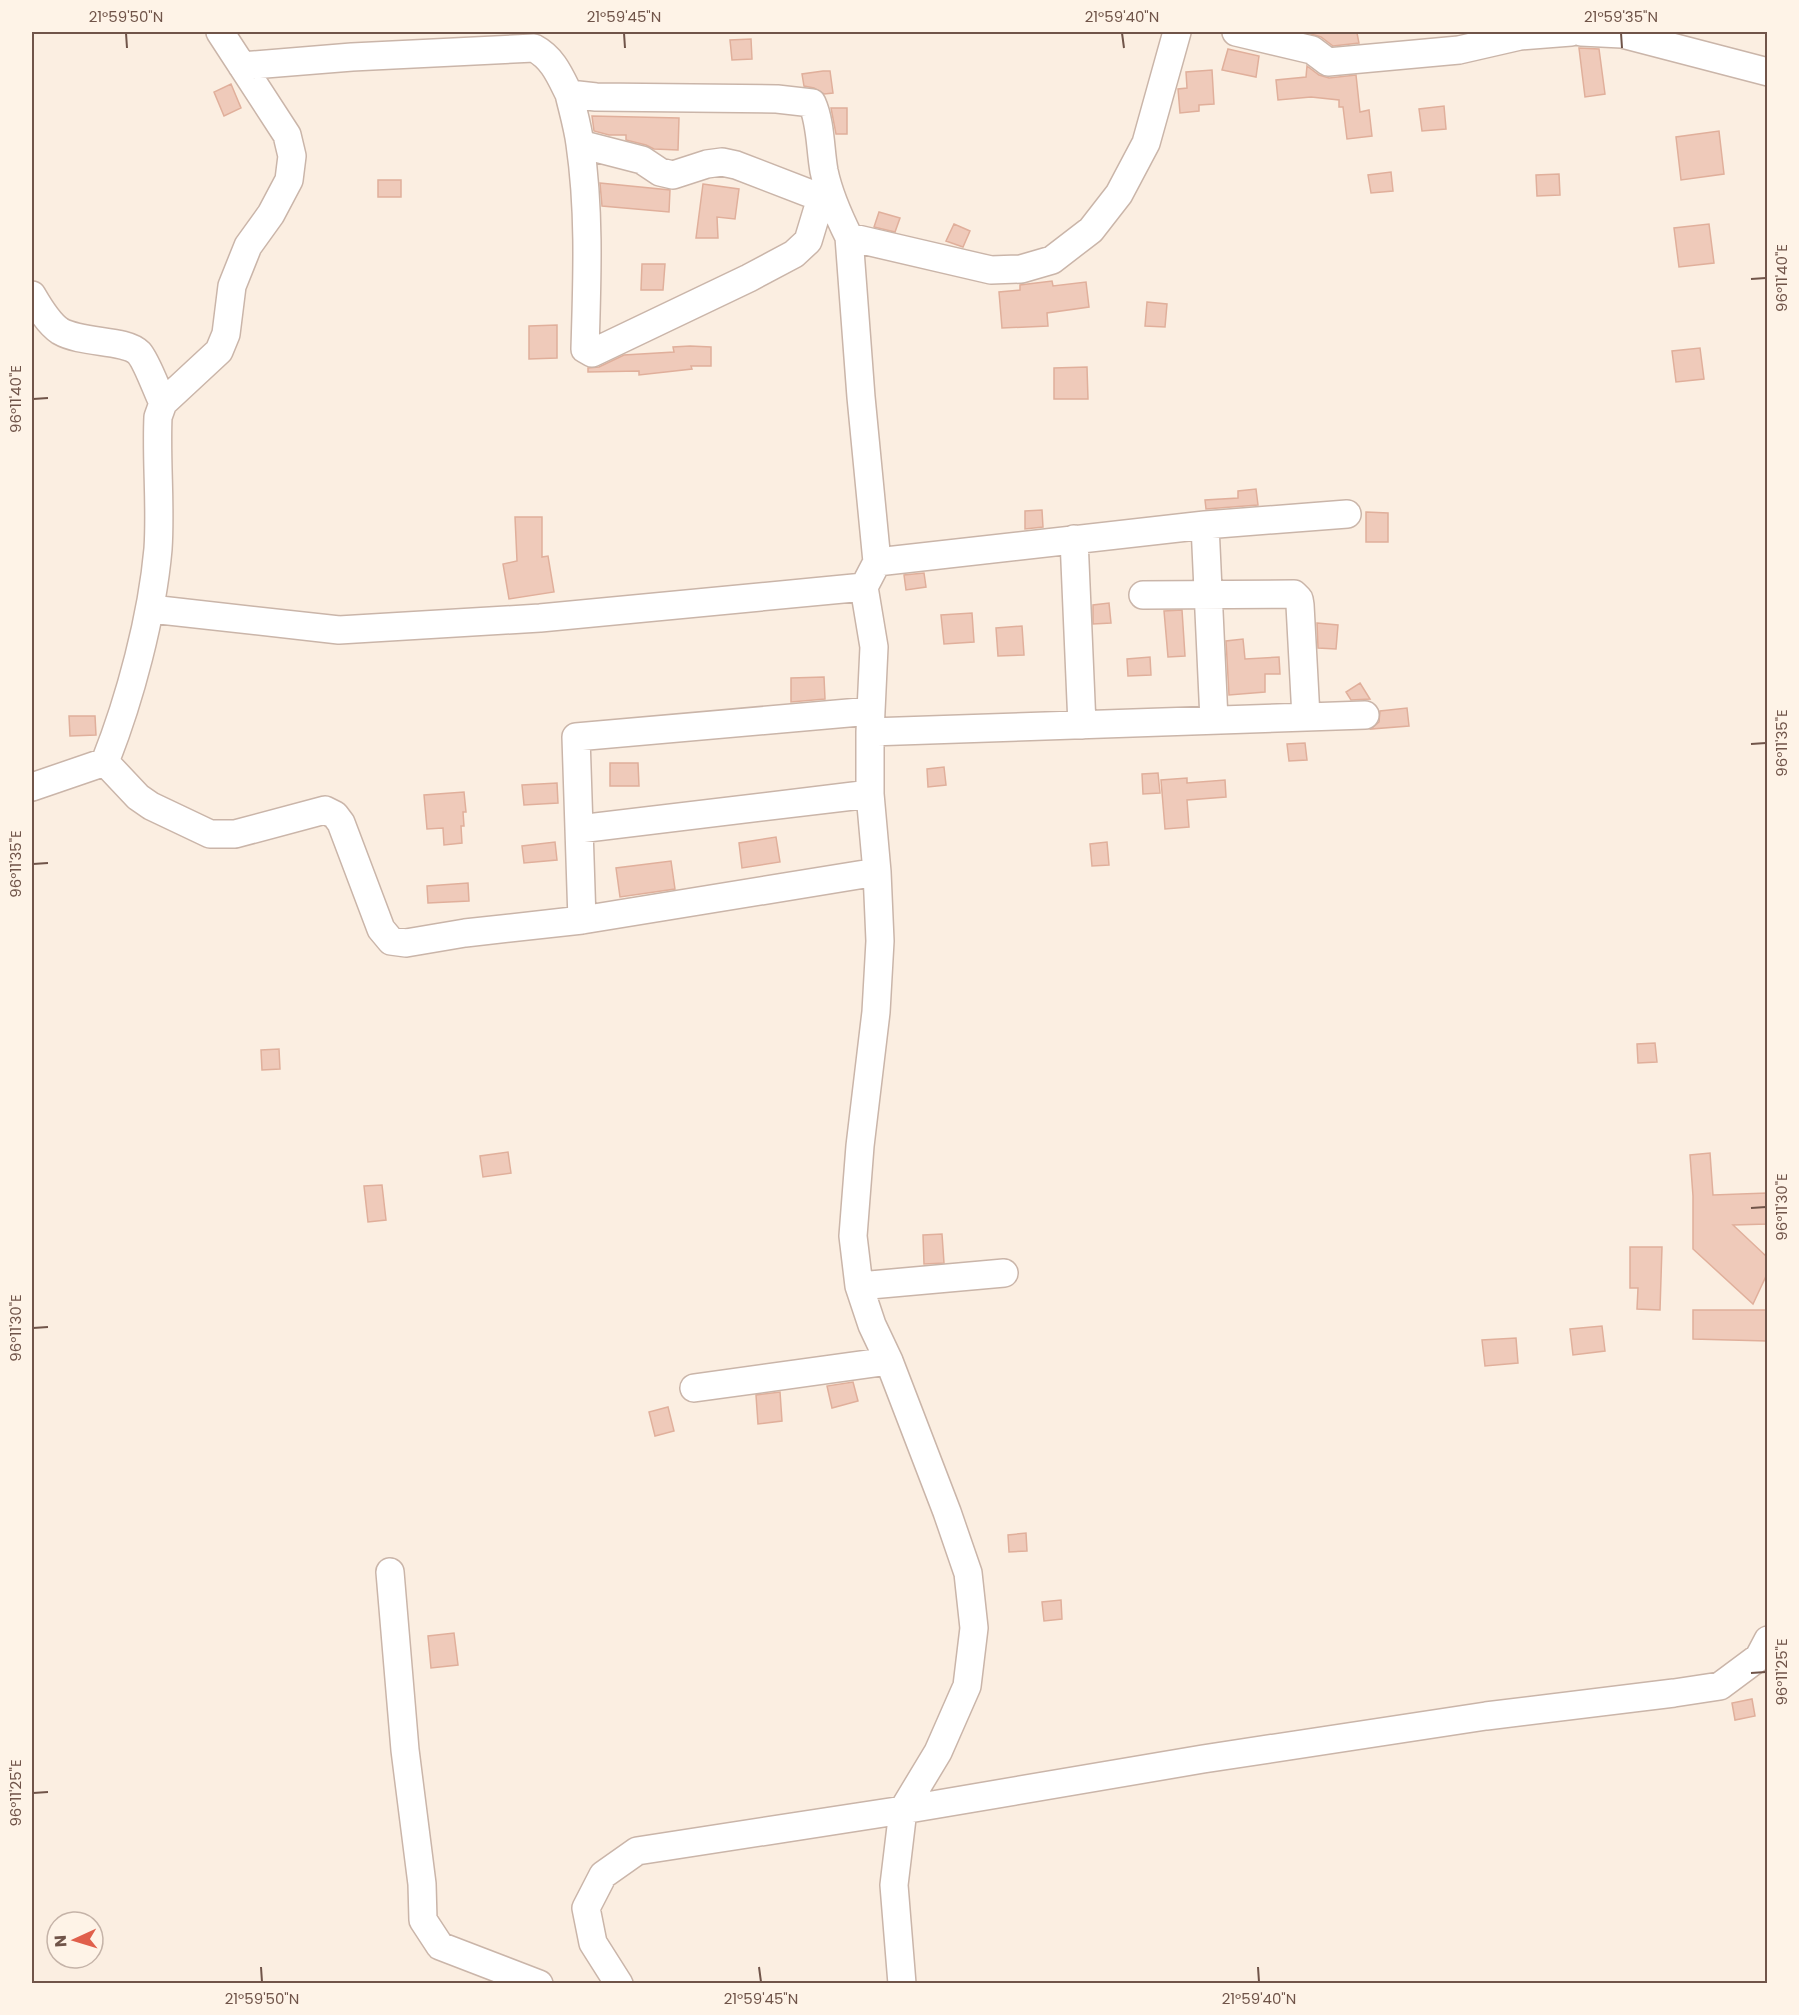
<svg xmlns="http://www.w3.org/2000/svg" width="1799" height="2015" font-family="Poppins,sans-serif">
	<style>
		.building { fill: #efcaba; stroke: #e0af9b; stroke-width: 1.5 }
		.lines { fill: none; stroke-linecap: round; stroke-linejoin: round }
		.minor-casing { stroke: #cab5a9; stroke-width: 30 }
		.minor { stroke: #fff; stroke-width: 27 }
		.ticks { fill: none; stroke: #705449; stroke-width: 2 }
		.neatline { fill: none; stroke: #705449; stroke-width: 2 }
		.ticks-label { font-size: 15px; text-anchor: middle; fill: #705449 }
	</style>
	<rect width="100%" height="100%" fill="#fbeee1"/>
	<!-- building -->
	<path class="building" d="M1312 32 1357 33 1359 43 1333 46 1321 37 1311 34Z
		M751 39 752 59 732 60 730 40Z
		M1579 48 1599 49 1605 94 1585 97Z
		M1228 49 1259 56 1256 77 1222 70Z
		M1307 66 1319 75 1329 78 1356 75 1360 112 1369 110 1372 136 1347 139 1343 107H1339V100L1311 97 1278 100 1276 80 1306 77Z
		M1212 70 1214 104 1199 105V111L1180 113 1178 89 1187 88 1186 72Z
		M823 71H830L833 93 824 94 814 88 804 86 802 74Z
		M231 84 241 108 224 116 214 92Z
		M1444 106 1446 129 1422 131 1419 109Z
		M831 108H847V134H836Z
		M592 116 679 118 678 150 654 149 646 145 626 140V135H609L594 131Z
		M1719 131 1724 174 1681 180 1676 137Z
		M1391 172 1393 191 1371 193 1368 175Z
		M1559 174 1560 195 1537 196 1536 175Z
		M378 180H401V197H378Z
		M600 183 670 190 669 212 602 206Z
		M703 184 739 189 735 219 717 217 718 238H696Z
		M879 212 900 218 895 232 874 227Z
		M954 224 970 231 963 247 946 241Z
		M1709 224 1714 263 1679 267 1674 228Z
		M642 264H665L663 290H641Z
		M1052 281 1053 286 1086 282 1089 307 1047 313 1048 326 1002 328 999 292 1020 290V285Z
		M1147 302 1167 304 1165 327 1145 326Z
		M557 325V358L529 359V326Z
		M690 346 711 347V366H691L692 369 639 375V371L588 372V368L599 367 624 355 674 352 673 347Z
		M1700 348 1704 379 1676 382 1672 351Z
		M1087 367 1088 399H1054V368Z
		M1256 489 1258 505 1206 509 1205 500 1238 498V491Z
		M1042 510 1043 527 1025 529V511Z
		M1366 512 1388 513V542H1366Z
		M515 517H542V557L548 556 554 592 509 599 503 564 517 561Z
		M924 573 926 587 906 590 904 575Z
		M1109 603 1111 623 1093 624V605Z
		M1182 610 1185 656 1168 657 1164 611Z
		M972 613 974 642 944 644 941 615Z
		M1317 623 1338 625 1336 649 1318 648Z
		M1022 626 1024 655 998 656 996 628Z
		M1243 639 1245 659 1279 657 1280 674H1265V692L1229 695 1226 641Z
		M1150 657 1151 675 1128 676 1127 659Z
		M824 677 825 699 791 702V678Z
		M1360 683 1370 699 1351 700 1346 692Z
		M1407 708 1409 726 1371 729 1379 722 1380 711Z
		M69 716H95L96 735 70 736Z
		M1305 743 1307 760 1289 761 1287 744Z
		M610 763H638L639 786H610Z
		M944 767 946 785 928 787 927 769Z
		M1158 773 1160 793 1143 794 1142 774Z
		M1187 778V783L1225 780 1226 797 1187 800 1189 827 1165 829 1161 780Z
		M557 783 558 803 524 805 522 785Z
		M464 792 466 812H463L464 826H461L462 843 444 845 443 828 427 829 424 795Z
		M776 837 780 862 742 868 739 843Z
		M555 842 557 860 524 863 522 846Z
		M1107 842 1109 865 1092 866 1090 844Z
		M671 861 675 889 620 897 616 868Z
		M468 883 469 901 428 903 427 886Z
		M1655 1043 1657 1062 1638 1063 1637 1044Z
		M279 1049 280 1069 262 1070 261 1050Z
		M508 1152 511 1173 483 1177 480 1156Z
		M1710 1153 1713 1195 1767 1193V1224L1733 1225 1766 1256 1767 1274 1753 1304 1693 1249V1196L1690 1155Z
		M382 1185 386 1220 368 1222 364 1186Z
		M942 1234 944 1263 924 1264 923 1235Z
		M1630 1247H1662L1660 1310 1637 1309 1638 1288H1630Z
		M1693 1310H1767V1341L1693 1339Z
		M1602 1326 1605 1351 1573 1355 1570 1329Z
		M1516 1338 1518 1363 1485 1366 1482 1340Z
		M853 1382 858 1401 832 1408 827 1386Z
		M780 1392 782 1421 758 1424 756 1395Z
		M668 1407 674 1431 655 1436 649 1412Z
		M1026 1533 1027 1551 1009 1552 1008 1535Z
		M1061 1600 1062 1619 1044 1621 1042 1602Z
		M454 1633 458 1665 431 1668 428 1636Z
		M1752 1699 1755 1716 1735 1720 1732 1703Z"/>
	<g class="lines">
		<!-- minor casing -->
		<g class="minor-casing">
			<path id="minor" d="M1236 32 1312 50 1328 62 1459 50 1520 36 1571 32
				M1581 32 1622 34 1768 72
				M242 66 352 57 534 48C553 58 560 76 569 94L596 97 777 99 812 103C821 123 820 149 824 171 829 195 838 215 849 237
				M569 94C573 111 578 128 580 144 590 212 587 281 585 349L592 353 749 278 794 254 808 241 821 198
				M580 144 642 160 660 172 673 175 707 164 722 162 736 165 832 202
				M32 295C39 307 48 323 60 331 82 344 126 339 139 353 147 362 157 391 163 403
				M1205 525 1214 720
				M1074 539 1082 725
				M877 562 1205 525 1347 514
				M1143 595 1294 594 1299 599 1300 605 1306 717
				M151 609 339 630 540 618 864 587
				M870 732 1365 715
				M105 762 138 797 151 806 210 834H235L325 810 335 815 341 823 381 929 391 941 406 943 465 933 582 920 877 872
				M32 787 105 762C130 699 152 617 158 549 161 506 156 461 158 417L163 403 219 351 226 334 232 286 248 246 271 214 289 180 292 156 287 135 220 32
				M579 829 870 794
				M582 920 576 737 871 711
				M859 1286 1004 1273
				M694 1388 889 1361
				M390 1572 405 1750 422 1884 423 1920 440 1946 539 1984
				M619 1984 593 1943 586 1908 603 1875 637 1851 903 1810 1203 1759 1486 1716 1674 1693 1720 1686 1759 1657 1768 1640
				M902 1984 894 1885 903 1810 938 1752 967 1686 974 1628 968 1573 947 1512 889 1361 872 1325 859 1286 853 1236 860 1146 876 1012 880 941 877 872 870 794V732L874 647 864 587 877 562 861 397 849 237 991 270 1021 269 1052 260 1091 230 1119 194 1146 143 1177 32"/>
		</g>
		<!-- minor -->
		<use href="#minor" class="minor"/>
	</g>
	<!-- ticks -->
	<path class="ticks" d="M126 33 127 48M624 33 625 48M1122 33 1124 48M1621 33 1622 48M1751 279 1766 278M33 399 48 398M1751 744 1766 743M33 864 48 863M1751 1208 1766 1207M33 1328 48 1327M1751 1673 1766 1672M33 1793 48 1792M261 1967 262 1982M759 1967 761 1982M1258 1967 1259 1982"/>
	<!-- border -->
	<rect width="1799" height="2015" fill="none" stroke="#fef3e7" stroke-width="66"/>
	<!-- north arrow -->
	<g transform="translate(75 1940) rotate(266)"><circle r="28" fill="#fef3e7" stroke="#c5b3a8" stroke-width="1.5"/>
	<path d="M0-4.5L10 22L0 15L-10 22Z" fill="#e05f4b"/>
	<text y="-9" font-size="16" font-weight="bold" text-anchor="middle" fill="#705449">N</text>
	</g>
	<rect x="33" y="33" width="1733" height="1949" class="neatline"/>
	<g class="ticks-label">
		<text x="126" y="22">21°59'50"N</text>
		<text x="624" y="22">21°59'45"N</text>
		<text x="1122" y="22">21°59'40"N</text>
		<text x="1621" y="22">21°59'35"N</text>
		<text transform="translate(1782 278) rotate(-90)" y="5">96°11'40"E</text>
		<text transform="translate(16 399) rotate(-90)" y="5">96°11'40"E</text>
		<text transform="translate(1782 743) rotate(-90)" y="5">96°11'35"E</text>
		<text transform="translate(16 864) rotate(-90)" y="5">96°11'35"E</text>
		<text transform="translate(1782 1207) rotate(-90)" y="5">96°11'30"E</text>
		<text transform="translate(16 1328) rotate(-90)" y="5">96°11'30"E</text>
		<text transform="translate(1782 1672) rotate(-90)" y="5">96°11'25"E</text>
		<text transform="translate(16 1793) rotate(-90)" y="5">96°11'25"E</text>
		<text x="262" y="2004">21°59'50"N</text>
		<text x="761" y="2004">21°59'45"N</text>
		<text x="1259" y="2004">21°59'40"N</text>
	</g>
</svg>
